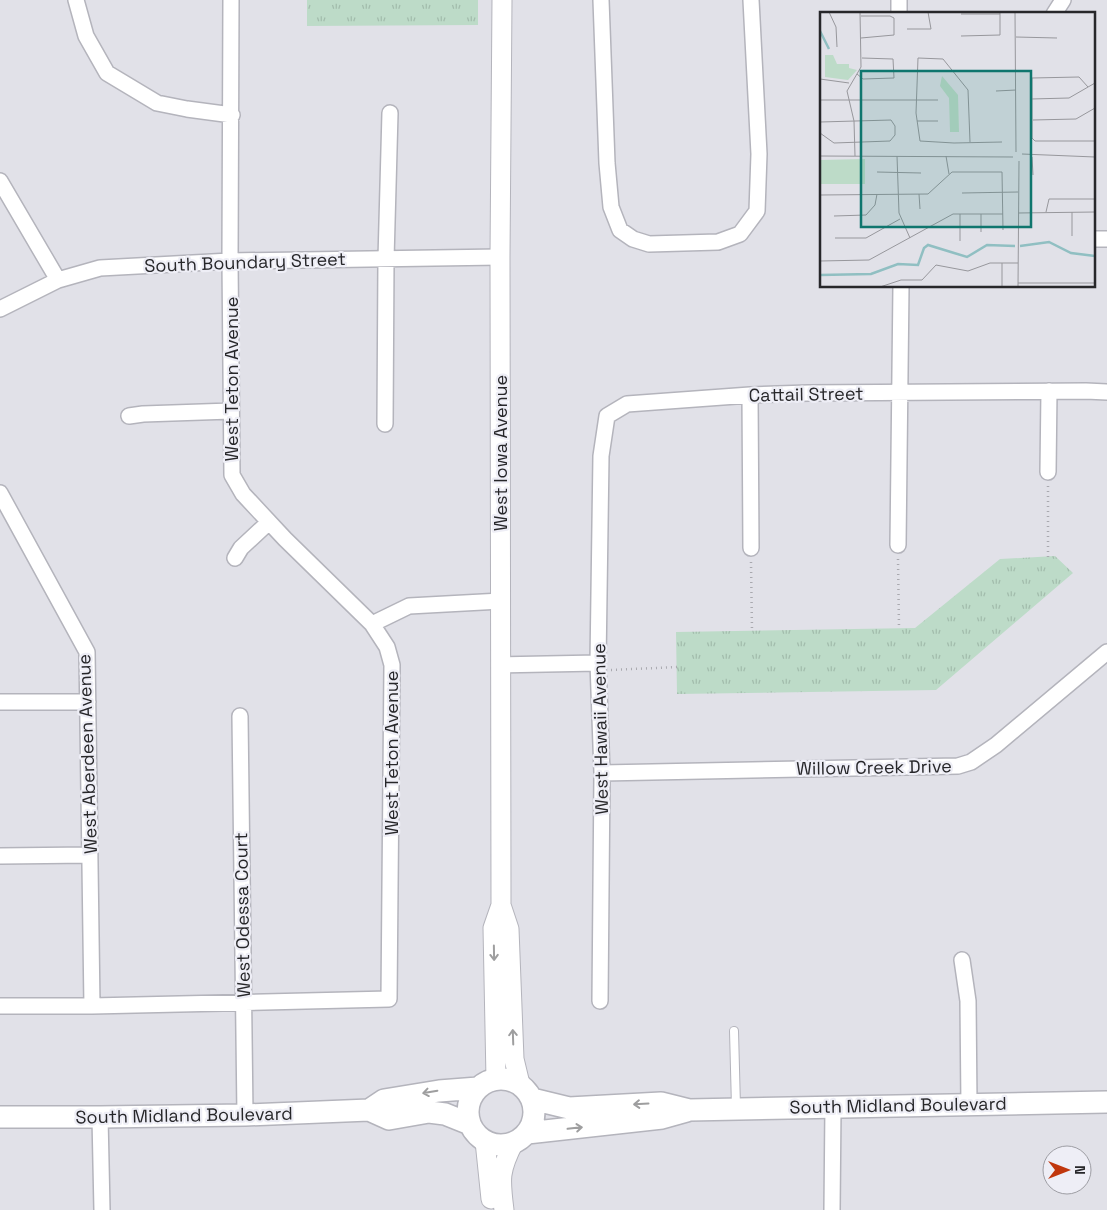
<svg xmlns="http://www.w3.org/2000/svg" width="1107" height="1210" font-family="'Space Grotesk',sans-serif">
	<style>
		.park { fill: url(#park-tufts) }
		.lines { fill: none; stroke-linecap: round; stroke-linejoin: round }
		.service-casing { stroke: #b4b4bc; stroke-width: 10 }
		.minor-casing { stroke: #b4b4bc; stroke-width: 18 }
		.tertiary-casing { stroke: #b4b4bc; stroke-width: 21 }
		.secondary-casing { stroke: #b4b4bc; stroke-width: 24 }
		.path { stroke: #a9a9af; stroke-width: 2.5; stroke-dasharray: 1 4; stroke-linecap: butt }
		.service { stroke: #fff; stroke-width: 8 }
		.minor { stroke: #fff; stroke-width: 15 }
		.tertiary { stroke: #fff; stroke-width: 19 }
		.secondary { stroke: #fff; stroke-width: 21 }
		.oneway { stroke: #9e9e9f }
		.labels { text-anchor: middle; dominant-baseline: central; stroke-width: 4.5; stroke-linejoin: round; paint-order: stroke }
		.street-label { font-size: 18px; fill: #27272a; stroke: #eeeef6 }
		.inset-river { fill: none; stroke: #90bfc2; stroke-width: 2.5 }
		.inset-road { fill: none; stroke: #97979c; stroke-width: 1 }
		.view { fill: #0f766e; fill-opacity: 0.15; stroke: #0f766e; stroke-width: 2.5 }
		.inset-edge { fill: none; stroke: #27272a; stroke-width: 2.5 }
	</style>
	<defs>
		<pattern id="park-tufts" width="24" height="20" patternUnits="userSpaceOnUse" patternTransform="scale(1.25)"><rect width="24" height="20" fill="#bddbc8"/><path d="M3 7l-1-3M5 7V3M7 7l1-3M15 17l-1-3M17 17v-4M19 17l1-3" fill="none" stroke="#a2bcac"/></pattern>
	</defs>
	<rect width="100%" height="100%" fill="#e1e1e8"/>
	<!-- park -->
	<path class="park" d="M307 0H478V25L307 26Z
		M1055 556 1073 573 936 690 677 694 676 632 915 628 1000 559Z"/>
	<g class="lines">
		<!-- service casing -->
		<g class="service-casing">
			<path id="service" d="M734 1031 736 1107"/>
		</g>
		<!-- minor casing -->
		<g class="minor-casing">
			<path id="minor" d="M76 0 86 36 107 73 157 103 187 109 232 115
				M601 0 607 163 611 207 620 230 633 239 649 244 718 242 740 234 757 211 759 154 751 0
				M899 0V14
				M1054 14 1063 0
				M0 181 58 280
				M1093 239H1107
				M0 309 58 280 100 268 230 261 500 257
				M750 395 751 548
				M129 416 143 414 231 411
				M385 424 386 259 390 113
				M1048 472 1049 391
				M0 493 87 652 92 1006
				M898 545 901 286
				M235 558 241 548 269 522
				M372 624 409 606 501 601
				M500 665 598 663
				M0 702H88
				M240 716 245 1115
				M602 773 958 766 971 762 996 745 1107 652
				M0 856 90 855
				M962 960 968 1001 969 1104
				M600 1001 602 773 598 663 601 456 607 416 627 404 750 395 808 393 1086 391 1107 392
				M0 1006H92L389 999 392 665 387 647 372 624 285 539 243 494 232 475 230 261 231 0
				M100 1117 102 1210
				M832 1210 833 1107"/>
		</g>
		<!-- tertiary casing -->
		<g class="tertiary-casing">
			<path id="tertiary" d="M502 0 500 257 501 905 509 929 514 1059 520 1084
				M496 1079 493 928 501 905
				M485 1141 491 1199
				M504 1210C500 1179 499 1171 514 1142"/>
		</g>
		<!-- secondary casing -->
		<g class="secondary-casing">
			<path id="secondary" d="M468 1112a33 33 0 1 1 66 0a33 33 0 1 1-66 0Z
				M532 1099 569 1108 661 1103 689 1110 1107 1102
				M369 1110 384 1100 439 1091 478 1088
				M0 1117H100L245 1115 369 1110 389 1119 429 1112 445 1114 470 1124
				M527 1133 662 1118 687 1111"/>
		</g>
		<!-- path -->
		<path class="path" d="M1048 486V557
			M898 559 899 628
			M751 562 752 631
			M611 670 677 667"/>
		<!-- service -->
		<use href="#service" class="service"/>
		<!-- minor -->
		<use href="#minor" class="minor"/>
		<!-- tertiary -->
		<use href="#tertiary" class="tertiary"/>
		<!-- secondary -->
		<use href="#secondary" class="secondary"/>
	</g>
	<!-- one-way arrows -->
	<defs><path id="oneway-shaft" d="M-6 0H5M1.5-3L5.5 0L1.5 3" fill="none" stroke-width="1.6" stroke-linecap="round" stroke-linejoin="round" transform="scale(1.25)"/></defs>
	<g class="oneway">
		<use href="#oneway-shaft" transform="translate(494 953) rotate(89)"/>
		<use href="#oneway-shaft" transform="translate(513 1037) rotate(-92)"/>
		<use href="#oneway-shaft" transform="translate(430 1092) rotate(170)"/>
		<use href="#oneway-shaft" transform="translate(641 1104) rotate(177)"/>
		<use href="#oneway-shaft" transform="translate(575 1128) rotate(-6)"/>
	</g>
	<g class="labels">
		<!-- street labels -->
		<g class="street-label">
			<text transform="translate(245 262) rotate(-2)">South Boundary Street</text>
			<text transform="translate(231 379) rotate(-90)">West Teton Avenue</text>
			<text transform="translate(806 394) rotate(-1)">Cattail Street</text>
			<text transform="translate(500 453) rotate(-90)">West Iowa Avenue</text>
			<text transform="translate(600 729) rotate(-91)">West Hawaii Avenue</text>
			<text transform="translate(391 753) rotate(-90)">West Teton Avenue</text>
			<text transform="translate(87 754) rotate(-92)">West Aberdeen Avenue</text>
			<text transform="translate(874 767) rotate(-1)">Willow Creek Drive</text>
			<text transform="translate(242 915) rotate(-91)">West Odessa Court</text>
			<text transform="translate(898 1105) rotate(-1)">South Midland Boulevard</text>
			<text transform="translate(184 1115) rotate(-1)">South Midland Boulevard</text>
		</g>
	</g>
	<!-- overview -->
	<g transform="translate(820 12)">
		<rect width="275" height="275" fill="#e1e1e8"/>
		<path d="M5 43H13L17 52H29V56L37 58 28 68 5 65ZM122 64 138 83 139 120H130L129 86 120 74ZM45 147V172H0V148Z" fill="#bddbc8"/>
		<path class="inset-river" d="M0 19 9 37M200 234 229 230 251 241 275 244M0 263 51 262 78 252 98 253 104 236 108 233 147 245 167 233 195 234"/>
		<path class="inset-road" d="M9 0 16 15 17 35M195 0 196 140M141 2H180M41 4H70L74 6V23L41 26M87 17H111L108 0M141 24 180 23V0M196 25 237 26M37 62 43 67 74 66 73 47 42 46M0 67 29 71M268 75 259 65 212 66V126L215 129H275M176 79 196 78M211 87 249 86 275 71M0 88H118M213 108 256 107 275 96M97 109H118M0 110 71 108 75 114V123L70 129 14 131 0 121M150 130 148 78 123 47 98 46 96 101 100 129 134 131 182 130M202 142 275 145M0 144 193 145M35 144 34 109 27 79 41 55 40 0M77 144 79 201 90 226M126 144 129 162M212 145 213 163M57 160 101 161M142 181 198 180M99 182 100 197M0 183 108 182 132 160H182L183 218M226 200 229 187H275M198 201 275 200M140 202V229M161 202V220M14 204 46 203 55 193 57 182M252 224V200M15 226H46L80 207M0 249 49 248 133 202H183M182 251V275M198 271H275M60 275 81 268H102L116 253 148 259 170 251H198M198 275 199 149"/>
		<path class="view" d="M41 59H211V215H41Z"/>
		<rect width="275" height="275" class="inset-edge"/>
	</g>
	<!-- north arrow -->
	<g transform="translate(1067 1170) rotate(90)"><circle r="24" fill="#eeeef6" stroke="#9e9ea4"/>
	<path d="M0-4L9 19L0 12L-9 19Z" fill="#c0370d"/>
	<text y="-8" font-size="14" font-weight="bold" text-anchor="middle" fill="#27272a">N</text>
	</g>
</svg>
